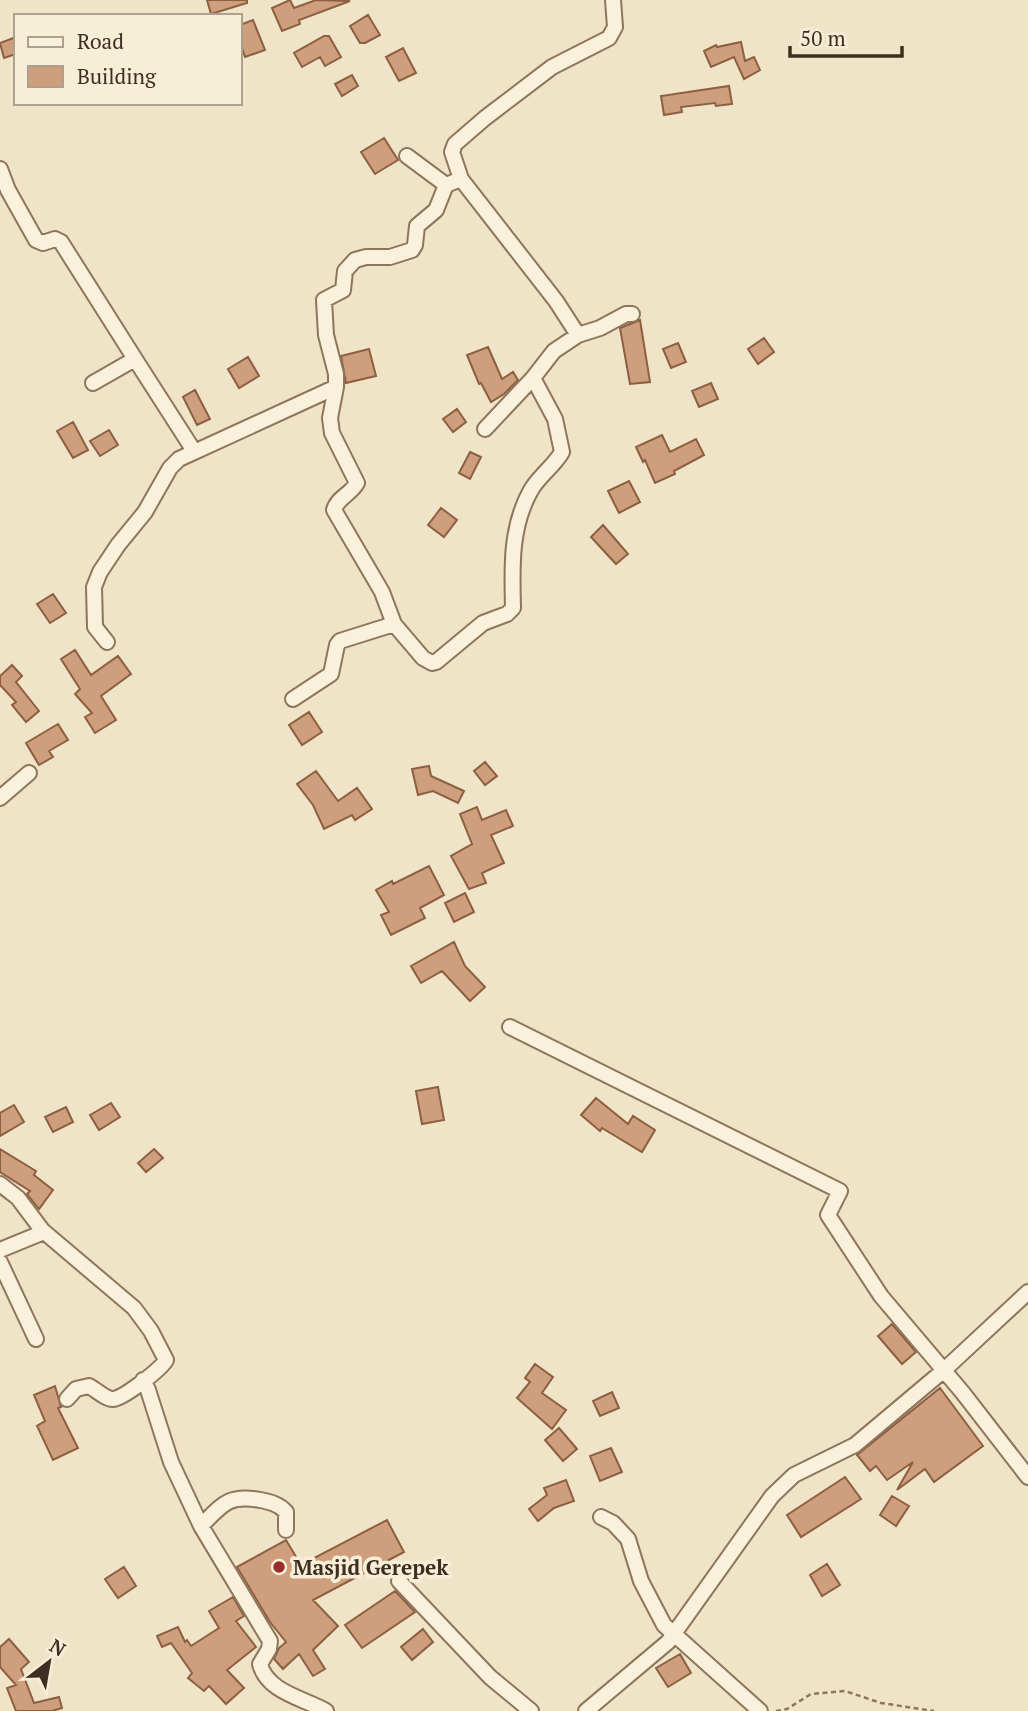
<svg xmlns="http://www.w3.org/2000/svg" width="1028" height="1711" font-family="'PT Serif',serif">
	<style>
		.building { fill: #cf9f7d; stroke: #8d5f41; stroke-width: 2 }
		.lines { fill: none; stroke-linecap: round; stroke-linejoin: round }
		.street-casing { stroke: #8d765c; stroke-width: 18 }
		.path { stroke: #8d765c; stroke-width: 2.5; stroke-dasharray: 5 3.5; stroke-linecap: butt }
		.street { stroke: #faf1dc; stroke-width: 14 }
		.poi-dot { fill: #9e2a2b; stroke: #f7eed8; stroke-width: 2.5 }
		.labels { text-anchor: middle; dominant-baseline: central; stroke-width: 7; stroke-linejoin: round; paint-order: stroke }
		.poi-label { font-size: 21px; font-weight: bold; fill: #3d2e20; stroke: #f7eed8; text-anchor: start }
	</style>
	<rect width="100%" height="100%" fill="#f0e4c8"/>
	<!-- building -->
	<path class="building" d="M207 0H247V3L211 14Z
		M290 0 294 8 316 0 350 1 299 20 300 24 282 31 272 8Z
		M368 15 380 35 365 43H360L350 26Z
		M253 20 265 50 245 57 240 42V25Z
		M324 36H329L341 57 325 66 320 57 302 67 294 53Z
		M16 37V54L4 58 0 43Z
		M741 42 745 61 754 57 760 70 744 79 734 57 711 67 704 51 716 45 717 47Z
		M403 48 416 73 399 81 386 57Z
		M352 75 358 86 342 96 335 84Z
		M729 86 732 104 716 106 715 103 681 107 682 112 664 115 661 96Z
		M384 138 398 160 375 174 361 152Z
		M640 320 650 382 630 384 620 328Z
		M764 338 774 352 758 364 748 349Z
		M678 343 686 362 671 368 663 349Z
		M488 347 502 379 513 372 518 380 504 394 491 402 481 383 479 384 467 355Z
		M369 349 376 376 346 383 341 356Z
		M248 357 259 376 239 388 228 369Z
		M711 383 718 399 699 407 692 391Z
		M195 390 210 419 197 425 183 397Z
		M457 409 466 422 453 432 443 419Z
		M73 422 88 450 73 458 57 431Z
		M109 430 118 445 100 456 90 441Z
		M662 435 670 452 696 439 704 455 674 471 675 474 655 483 645 460 643 462 636 447Z
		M470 452 481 457 470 479 459 473Z
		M629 481 640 502 619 513 608 491Z
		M441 508 457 520 444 537 428 525Z
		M603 525 628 554 616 564 591 537Z
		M53 594 66 613 50 623 37 604Z
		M75 650 91 675 118 656 131 674 101 696 116 720 95 733 85 717 92 713 75 694 80 689 61 659Z
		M12 665 22 676 16 682 39 711 26 722 12 705 16 702 0 685V676Z
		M309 712 322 732 302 745 289 725Z
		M58 724 68 740 49 751 53 757 39 765 26 743Z
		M485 762 497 776 485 785 474 771Z
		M429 766 431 776 464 791 458 803 433 791 418 795 412 769Z
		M316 771 338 801 357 788 372 809 355 820 352 815 324 829 313 805 297 784Z
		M477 807 482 820 506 810 513 826 491 835 504 863 482 873 486 883 469 889 451 856 472 844 460 814Z
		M429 866 444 895 420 908 425 918 391 935 381 915 389 912 376 890 392 881 393 884Z
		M465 893 474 912 454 922 445 903Z
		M454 942 465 966 485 987 470 1001 442 971 421 983 411 966Z
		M438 1087 444 1120 422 1124 416 1091Z
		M596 1098 628 1124 633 1116 655 1130 642 1152 602 1128 600 1131 581 1115Z
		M111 1103 120 1117 99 1130 90 1115Z
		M14 1105 24 1122 0 1136V1113Z
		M66 1107 73 1122 53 1132 45 1117Z
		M0 1149 36 1171 34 1175 53 1190 39 1209 27 1194 30 1191 0 1172Z
		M154 1149 163 1158 146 1172 138 1163Z
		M892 1324 916 1352 902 1364 878 1336Z
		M535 1364 553 1377 542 1393 566 1410 552 1429 517 1398 530 1382 525 1378Z
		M55 1386 61 1407 58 1408 78 1448 53 1460 37 1426 45 1421 34 1395Z
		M940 1388 983 1446 934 1482 925 1469 897 1490 913 1462 887 1480 876 1466 870 1471 857 1455Z
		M612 1392 619 1408 600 1416 593 1401Z
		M559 1428 577 1449 563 1461 545 1440Z
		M611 1448 622 1472 600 1481 590 1456Z
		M845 1477 861 1499 801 1537 787 1515Z
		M566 1480 574 1501 554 1508 538 1521 529 1509 547 1495 544 1488Z
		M892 1496 909 1506 896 1526 880 1515Z
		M387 1520 404 1552 313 1600 338 1626 313 1650 325 1669 313 1676 299 1654 283 1669 274 1659 279 1648 286 1642 270 1622 237 1567 286 1540 301 1565Z
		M827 1564 840 1585 822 1596 810 1575Z
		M124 1567 136 1586 118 1598 105 1579Z
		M395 1591 415 1612 362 1648 345 1625Z
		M233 1597 244 1616 236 1621 256 1647 227 1670 244 1688 226 1704 209 1686 204 1691 188 1678 192 1673 171 1643 162 1647 157 1636 178 1627 185 1642 187 1640 191 1646 219 1628 209 1611Z
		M423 1629 433 1642 412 1660 401 1647Z
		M9 1639 29 1662 21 1669 34 1703 59 1697 62 1708 52 1711H16L7 1688 16 1685 0 1667V1647Z
		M680 1654 691 1673 668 1687 656 1668Z"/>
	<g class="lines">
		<!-- street casing -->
		<g class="street-casing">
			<path id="street" d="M407 156 446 185 461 179 452 152 455 144 485 118 552 67 609 38 615 27 613 0
				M0 169 8 190 36 240 43 243 55 239 61 242 135 359 93 383
				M461 179 556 301 578 335
				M135 359 194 451
				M485 429 533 378
				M394 624 423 658 432 663 436 662 483 623 507 614 513 608C512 568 510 527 531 490 539 476 554 466 562 452L555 419 533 378 554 351 578 335 600 328 626 314H632
				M107 642 95 627 94 587 100 572 118 545 145 512 170 468 179 459 336 387V374L326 335 324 300 343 290 345 271 355 260 366 257H390L412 250 415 245 417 226 436 210 446 185
				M293 699 331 674 337 645 340 641 394 624 382 592 334 510C337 498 351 494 357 483L332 433 330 418 336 387
				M0 798 29 773
				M510 1027 840 1191 828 1215 881 1296 963 1393 1028 1477
				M0 1184 18 1198 42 1230 134 1308 151 1331 166 1360C161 1369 124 1398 113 1399 107 1400 95 1389 89 1386L76 1389 67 1399
				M0 1250 44 1232
				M0 1262 36 1339
				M143 1380 148 1390 171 1462 201 1526 270 1641 269 1649 260 1664C267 1692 303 1698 326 1711
				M601 1517 613 1523 628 1539 641 1581 664 1625 760 1711
				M201 1526C222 1505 228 1494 260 1500 270 1502 279 1504 286 1512V1530
				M399 1581 490 1677 531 1711
				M586 1711 668 1642 772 1496 794 1475 855 1445 943 1371 1028 1292"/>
		</g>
		<!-- path -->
		<path class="path" d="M776 1711 787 1709 811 1694 845 1691 881 1703 934 1711"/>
		<!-- street -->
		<use href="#street" class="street"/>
	</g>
	<!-- markers -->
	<circle class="poi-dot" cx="279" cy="1567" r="7"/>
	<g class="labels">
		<!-- poi labels -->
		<g class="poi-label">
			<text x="293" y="1567">Masjid Gerepek</text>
		</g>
	</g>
	<!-- legend -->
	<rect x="14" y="14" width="228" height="91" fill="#f7eed8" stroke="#ada18e" stroke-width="2"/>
	<rect x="28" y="37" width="35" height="10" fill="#faf1dc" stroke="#ada18e" stroke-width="2"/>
	<text x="77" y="49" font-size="21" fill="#3d2e20">Road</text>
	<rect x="28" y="66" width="35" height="21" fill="#cf9f7d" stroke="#ada18e" stroke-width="2"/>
	<text x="77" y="84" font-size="21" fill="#3d2e20">Building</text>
	<!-- north arrow -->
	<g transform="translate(49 1662) rotate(31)" stroke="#f7eed8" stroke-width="5" paint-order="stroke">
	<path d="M0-5L12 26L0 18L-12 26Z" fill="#3d2e20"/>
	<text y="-10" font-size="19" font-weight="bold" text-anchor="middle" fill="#3d2e20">N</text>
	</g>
	<!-- scale -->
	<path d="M790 46v10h112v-10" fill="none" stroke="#3d2e20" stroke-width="3.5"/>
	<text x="800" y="46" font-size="21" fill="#3d2e20" stroke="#f7eed8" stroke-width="5" paint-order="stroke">50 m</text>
</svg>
